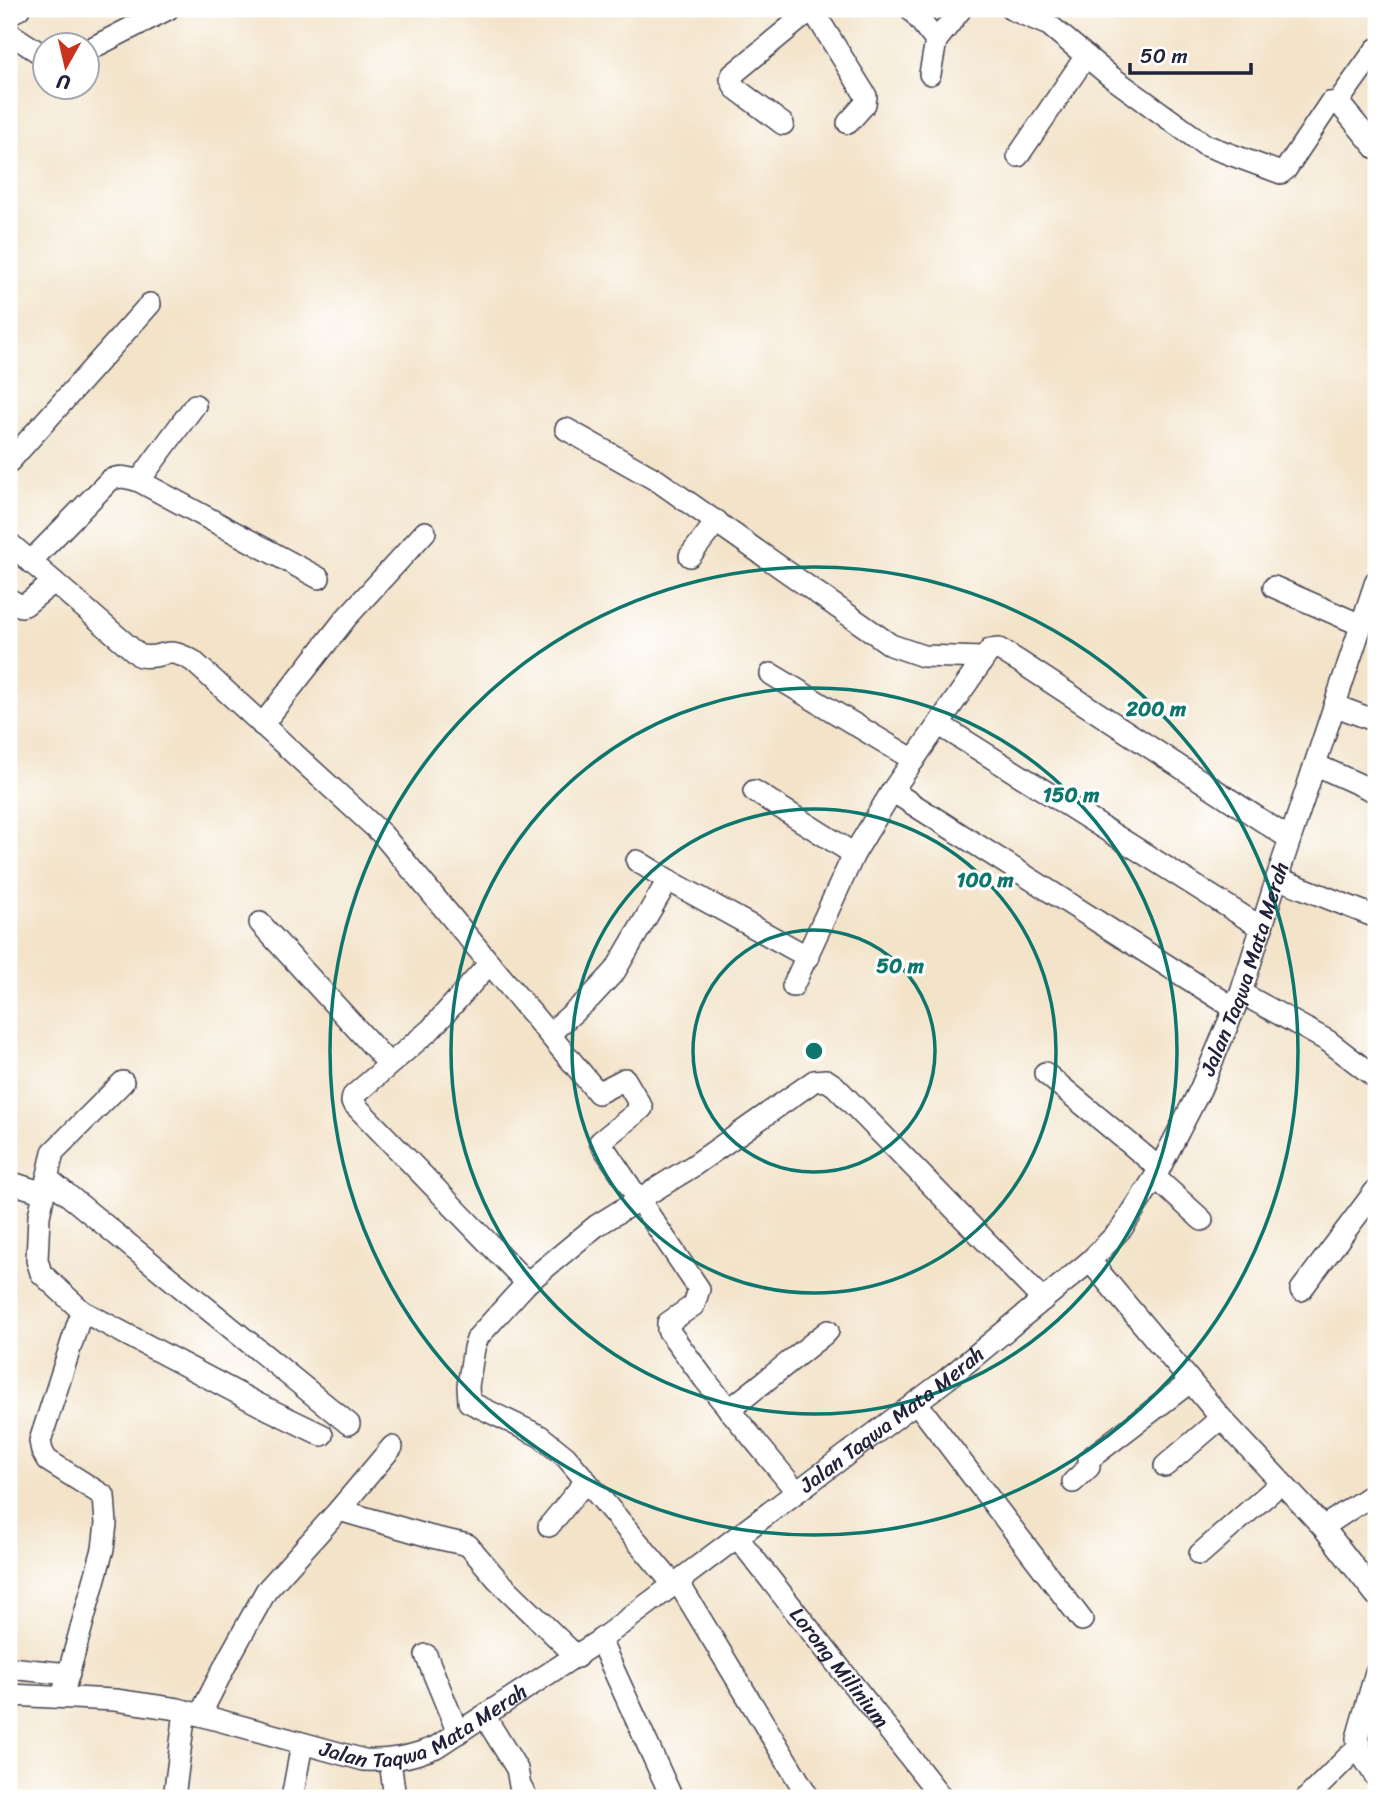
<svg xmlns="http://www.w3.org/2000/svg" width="1385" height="1807" font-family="Sriracha,sans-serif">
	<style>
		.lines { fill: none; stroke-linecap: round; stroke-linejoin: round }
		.minor-casing { stroke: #413f50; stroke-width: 24 }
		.minor { stroke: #fff; stroke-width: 21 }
		.ring { fill: none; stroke: #0f766e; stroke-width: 3.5 }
		.labels { text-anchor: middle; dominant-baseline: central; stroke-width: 6; stroke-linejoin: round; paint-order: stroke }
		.street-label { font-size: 21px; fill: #22223b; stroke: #fff }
		.centre { fill: #0f766e; stroke: #fff; stroke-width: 3.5 }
		.ring-label { font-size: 21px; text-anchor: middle; font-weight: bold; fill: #0f766e; stroke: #fff; stroke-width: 6; stroke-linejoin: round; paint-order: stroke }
	</style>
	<rect width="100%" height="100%" fill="#fff"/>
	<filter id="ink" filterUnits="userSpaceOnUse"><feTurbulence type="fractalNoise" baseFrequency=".0143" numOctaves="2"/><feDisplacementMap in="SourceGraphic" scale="14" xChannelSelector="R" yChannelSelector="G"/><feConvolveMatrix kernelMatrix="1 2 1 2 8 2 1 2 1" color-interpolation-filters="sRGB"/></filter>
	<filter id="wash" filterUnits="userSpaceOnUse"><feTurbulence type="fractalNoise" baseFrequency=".00686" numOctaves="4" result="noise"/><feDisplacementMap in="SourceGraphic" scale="28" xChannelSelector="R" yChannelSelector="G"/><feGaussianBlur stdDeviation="1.57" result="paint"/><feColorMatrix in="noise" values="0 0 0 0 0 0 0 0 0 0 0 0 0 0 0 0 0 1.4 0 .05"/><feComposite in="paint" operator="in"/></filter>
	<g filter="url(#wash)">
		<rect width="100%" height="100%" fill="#f3e3c9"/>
	</g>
	<g filter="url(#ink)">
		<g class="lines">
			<!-- minor casing -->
			<g class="minor-casing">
				<g id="minor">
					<path d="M911 9 936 41"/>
					<path d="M1011 9 1049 25 1110 76 1205 145 1281 173 1286 169 1330 103 1338 102 1376 49"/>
					<path d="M9 14 19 9"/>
					<path d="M9 33 46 57"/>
					<path d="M88 50 168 9"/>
					<path d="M930 74 936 41 961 9"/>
					<path d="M1338 102 1376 148"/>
					<path d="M783 124 735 88 731 79 732 75 812 9 866 96 865 104 848 123"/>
					<path d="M1018 156 1086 56"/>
					<path d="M566 429 658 481 891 645 923 656 983 658"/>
					<path d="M9 462 150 304"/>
					<path d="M139 481 195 405"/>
					<path d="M9 543 140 656C166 660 163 644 193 661L382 834 598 1093 625 1079 642 1108 600 1142 699 1289 694 1305 668 1323V1330L705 1380 797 1492"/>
					<path d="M690 556 717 521"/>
					<path d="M30 562 110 480C121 475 128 478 139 481L319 578"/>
					<path d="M1274 587 1361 625"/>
					<path d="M9 599 21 606 25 605 54 582"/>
					<path d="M771 674 914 760"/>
					<path d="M1336 706 1376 721"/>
					<path d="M262 725 346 618 425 532"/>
					<path d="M940 725 1262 928"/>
					<path d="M1316 765 1376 792"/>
					<path d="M754 791 854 854"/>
					<path d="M892 791 1234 1008"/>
					<path d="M637 861 668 880"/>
					<path d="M1277 878 1376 917"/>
					<path d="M260 923 389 1064"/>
					<path d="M489 964 431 1029 353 1096 352 1102 527 1283"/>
					<path d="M793 986 854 854 892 791 990 650 999 649 1020 662 1290 839"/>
					<path d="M1241 993 1328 1041 1376 1078"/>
					<path d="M550 1033 590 998 615 971 668 880 808 957"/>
					<path d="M1045 1073 1159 1168"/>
					<path d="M123 1082 53 1152 39 1216 37 1260 41 1273 82 1311 260 1405 322 1435"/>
					<path d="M1155 1177 1202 1220"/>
					<path d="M47 1178 349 1424"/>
					<path d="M9 1182 44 1193"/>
					<path d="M1090 1261 1221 1418 1323 1527 1376 1595"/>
					<path d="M1301 1290 1376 1190"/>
					<path d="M916 1402 1082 1620"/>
					<path d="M729 1410 828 1331"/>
					<path d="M1165 1466 1221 1418"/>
					<path d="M1073 1482 1089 1467V1459L1190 1382"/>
					<path d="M339 1510 432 1537 468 1545 497 1579 577 1657"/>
					<path d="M549 1526 586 1481"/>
					<path d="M1323 1527 1376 1492"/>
					<path id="s1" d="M737 1537 942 1798"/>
					<path d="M1200 1554 1281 1483"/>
					<path d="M678 1582 809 1798"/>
					<path d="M674 1585 566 1457 540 1436 469 1402 468 1386 474 1348 478 1337 527 1283 596 1226 693 1166 814 1081 826 1080 835 1086 1043 1300"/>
					<path d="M600 1640 672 1798"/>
					<path d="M426 1655 458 1733"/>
					<path d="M9 1668 69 1674"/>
					<path d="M1376 1672 1357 1738 1362 1755 1376 1777"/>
					<path id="s2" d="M9 1695 115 1700 178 1709 364 1760C391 1761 411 1757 436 1747L600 1640 947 1379 1090 1261 1122 1228 1155 1177 1200 1090 1241 993 1277 878 1376 581"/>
					<path d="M62 1697 103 1549 106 1524 104 1496 47 1460 42 1451 40 1441 82 1311"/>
					<path d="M200 1715 231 1654 266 1591 339 1510 392 1447"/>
					<path d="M485 1717 517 1769 520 1786 527 1798"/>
					<path d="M390 1761 395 1798"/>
					<path d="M174 1798 185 1711"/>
					<path d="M292 1798 302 1744"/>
					<path d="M1307 1798 1358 1747"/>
				</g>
			</g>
			<!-- minor -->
			<use href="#minor" class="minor"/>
		</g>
	</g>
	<!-- distance rings -->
	<g class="ring">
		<circle cx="814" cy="1051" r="121"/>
		<circle cx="814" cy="1051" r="242"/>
		<circle cx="814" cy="1051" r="363"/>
		<circle cx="814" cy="1051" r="484"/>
	</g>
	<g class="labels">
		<!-- street labels -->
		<g class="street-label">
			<text stroke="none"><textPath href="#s2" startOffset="1586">Jalan Taqwa Mata Merah</textPath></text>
			<text stroke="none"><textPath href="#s2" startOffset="998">Jalan Taqwa Mata Merah</textPath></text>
			<text stroke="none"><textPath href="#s1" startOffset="166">Lorong Milinium</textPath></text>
			<text stroke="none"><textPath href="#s2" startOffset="430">Jalan Taqwa Mata Merah</textPath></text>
		</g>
	</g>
	<circle cx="814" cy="1051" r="10" class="centre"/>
	<g class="ring-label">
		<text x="1156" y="716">200 m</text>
		<text x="1071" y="802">150 m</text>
		<text x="985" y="887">100 m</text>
		<text x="900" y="973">50 m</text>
	</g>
	<!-- margin -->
	<rect width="1385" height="1807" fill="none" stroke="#fff" stroke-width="35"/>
	<!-- north arrow -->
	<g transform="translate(66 66) rotate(188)"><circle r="33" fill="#ffffff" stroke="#a7a7b1" stroke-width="2"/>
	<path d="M0-5L12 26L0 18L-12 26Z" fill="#c8321e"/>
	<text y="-10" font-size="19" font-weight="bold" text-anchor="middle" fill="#22223b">U</text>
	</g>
	<!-- scale -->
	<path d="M1130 63v10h121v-10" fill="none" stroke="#22223b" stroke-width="3.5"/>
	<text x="1140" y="63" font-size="21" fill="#22223b" stroke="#ffffff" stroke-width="5" paint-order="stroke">50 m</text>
</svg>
